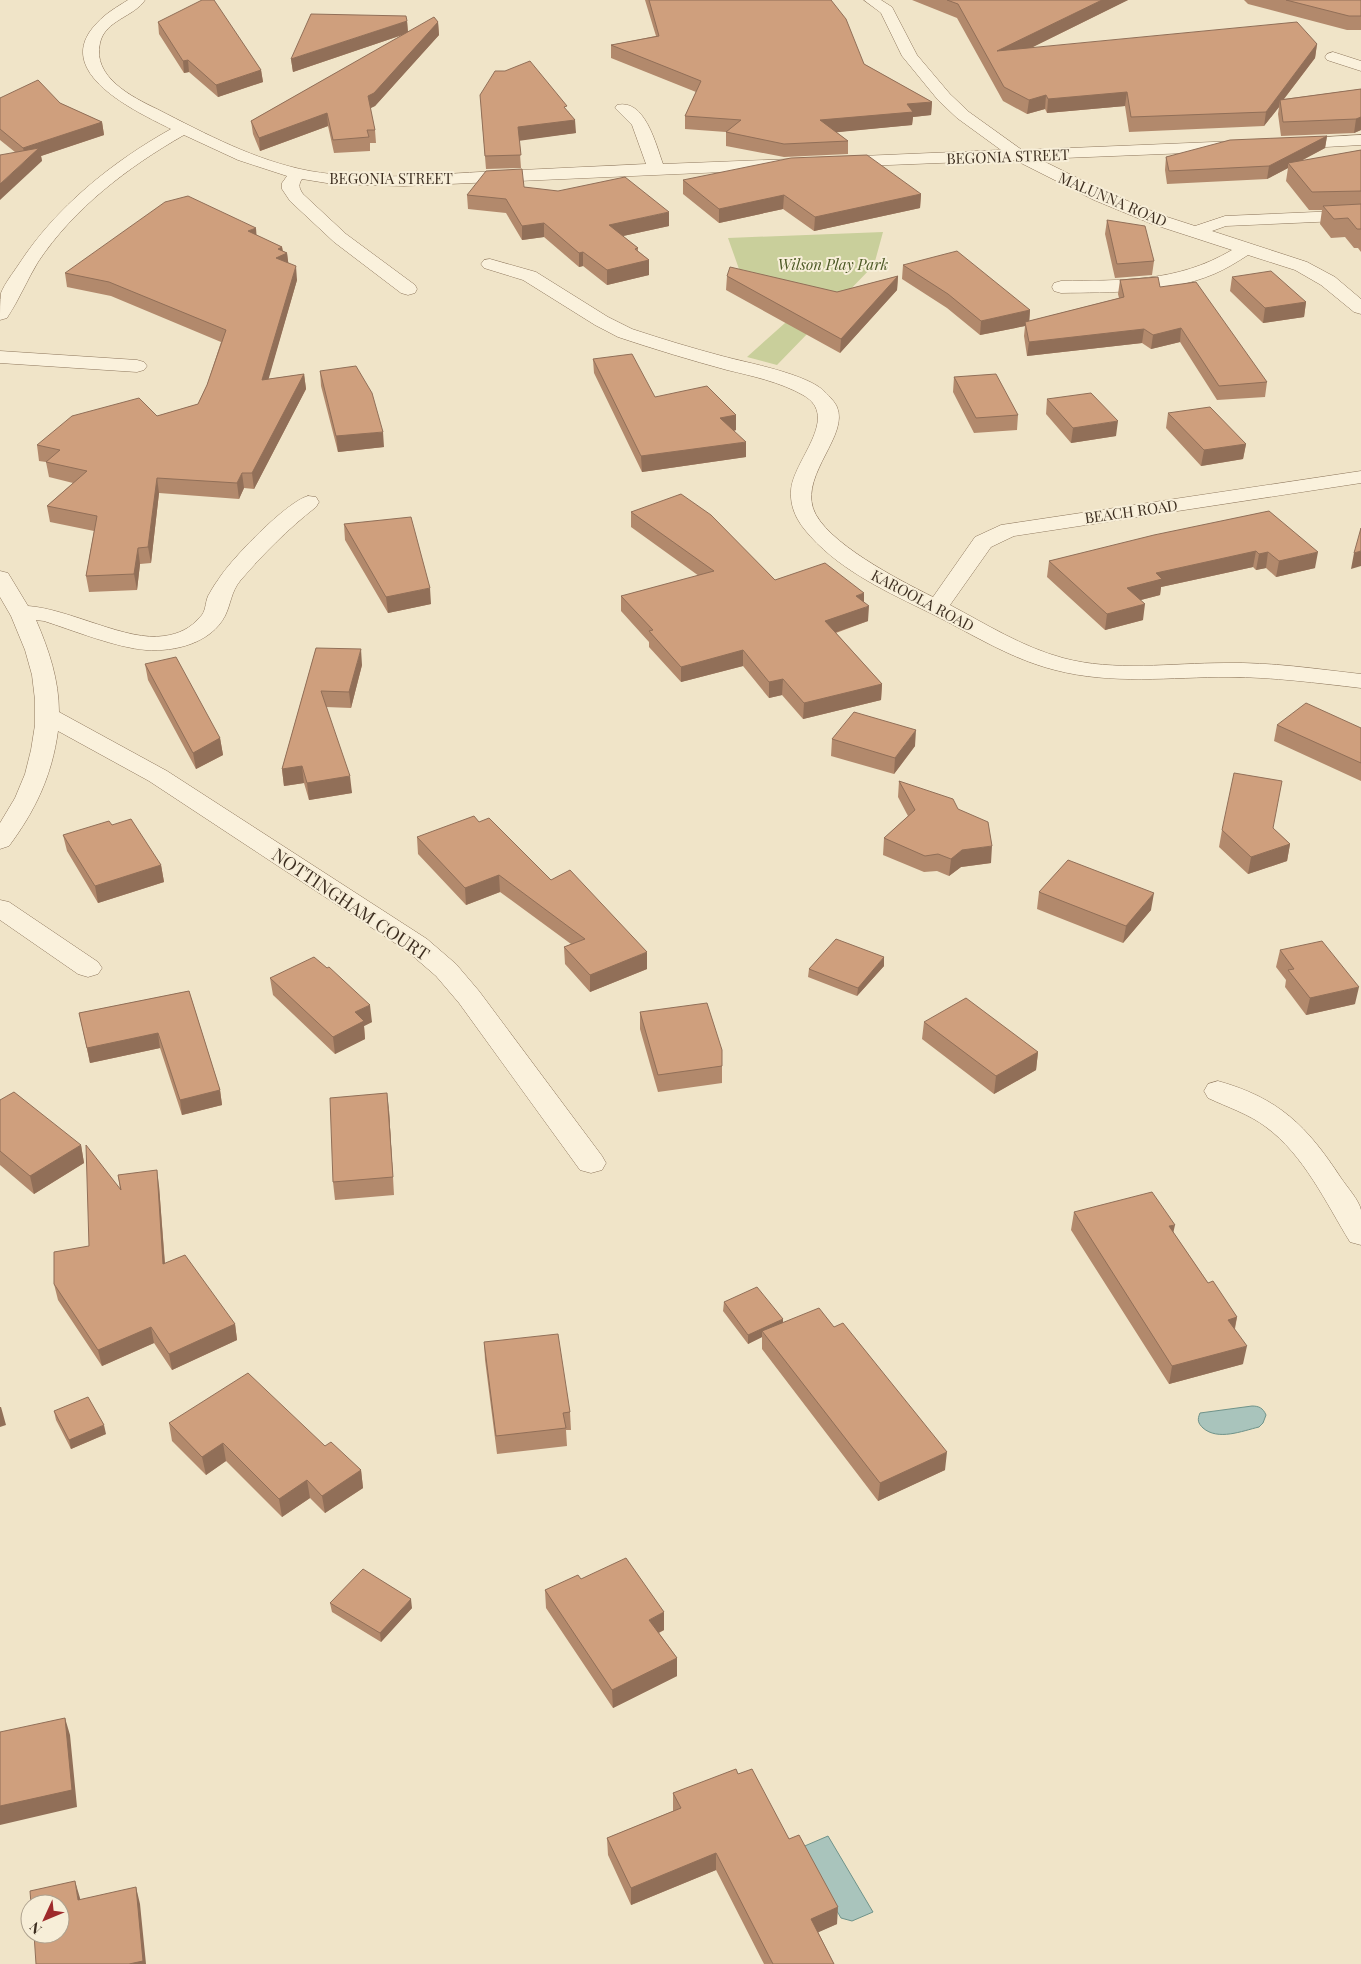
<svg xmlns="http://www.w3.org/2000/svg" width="1361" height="1964" font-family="'Playfair Display',serif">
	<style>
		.green { fill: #c9cf9b }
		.water { fill: #a9c4bc; stroke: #6f938a }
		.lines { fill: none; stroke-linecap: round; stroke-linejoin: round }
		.minor-casing { stroke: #8d765c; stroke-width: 1 }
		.minor { fill: #faf1dc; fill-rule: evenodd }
		.wall { fill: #b2896c }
		.shaded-wall { fill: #916f58 }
		.building { fill: #cf9f7d; stroke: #916f58 }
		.labels { text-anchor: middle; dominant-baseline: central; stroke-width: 4; stroke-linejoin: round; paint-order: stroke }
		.far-street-label { font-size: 15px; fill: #3d2e20; stroke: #f7eed8 }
		.far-park-label { font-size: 15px; font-style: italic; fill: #4d5a26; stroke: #f7eed8 }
		.street-label { font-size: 18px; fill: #3d2e20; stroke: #f7eed8 }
	</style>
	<rect width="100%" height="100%" fill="#f0e4c8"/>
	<!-- green -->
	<path class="green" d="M883 232 874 265 777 365 747 357 821 291 739 269 728 238Z"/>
	<!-- water -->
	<path class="water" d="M1252 1406C1259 1406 1263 1408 1266 1415L1263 1423 1259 1427C1242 1431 1218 1441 1203 1428 1198 1423 1197 1420 1200 1413Z
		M828 1836 873 1912 852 1921 841 1918 800 1848Z"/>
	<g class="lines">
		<!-- minor casing -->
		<g class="minor-casing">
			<path id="minor" d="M128 0H145C134 17 105 20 100 43 92 77 132 97 157 109 206 134 256 161 310 171 366 181 424 175 480 172 535 169 591 167 646 164L632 125 615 108 617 105C645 98 656 145 663 164L792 159 798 160 800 164 798 168 792 169 404 186 333 184 302 179C298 185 299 188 303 194L346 234 415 285 417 289 415 293 408 295 401 293 334 242 290 201 282 189V183L287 176 238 160 184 135C128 167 74 208 38 262 27 280 19 300 7 318L0 320C0 312 0 301 1 293 5 283 13 273 19 264 56 207 112 162 171 129 137 112 49 72 97 23 106 13 117 7 128 0Z
				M864 0H881L892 7 917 55 950 94 969 112 1022 150 1237 141 1243 142 1245 146 1243 150 1237 151 1039 159 1106 192 1164 216 1195 226 1225 216 1361 210V220L1226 226 1212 231 1307 262 1335 277 1361 299V314L1354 312 1321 285 1295 270 1248 255C1237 262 1226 269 1214 274 1167 294 1111 292 1061 293L1054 291 1052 287 1054 283 1061 281C1123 280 1176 283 1232 250L1152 224 1094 200 1015 160 838 167 832 166 830 162 832 158 838 157 1001 150 957 118 938 100 902 56 881 13Z
				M1333 52 1361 61V71L1327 60 1325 57 1327 54Z
				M1361 135V145L1290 149 1284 148 1282 144 1284 140 1290 139Z
				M490 259 536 272 608 317 632 329C662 339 692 348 722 356 748 363 808 374 825 392 829 396 835 402 837 407 849 435 802 473 813 508 824 542 901 581 933 597L975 537 1001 525 1361 471V483L1014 536 991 547 950 605C986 624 1022 647 1063 658 1115 672 1171 663 1225 663 1271 662 1316 669 1361 674V688C1317 683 1273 677 1229 677 1171 677 1112 685 1055 670 1007 658 966 630 922 609 881 589 835 567 805 530 796 519 790 506 791 491 792 461 842 417 803 395 780 382 752 376 727 370 690 360 654 349 618 337L595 325 523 280 484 268 481 264 484 260Z
				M0 351 137 360 144 362 147 366 144 370 137 372 0 363Z
				M308 496 316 497 319 502 316 507C288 529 263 554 240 581 231 592 231 604 225 616 211 643 175 652 146 650 117 648 72 630 44 621L36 620C49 650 59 680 59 712L167 771 427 939 456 964 479 991 602 1156 606 1163 602 1170 591 1173 580 1170 459 1003 436 976 407 951 149 781 58 731C52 776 35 811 9 846L0 849V823L15 798 25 774 31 750 35 725V700L32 675 25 650 11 616 0 597V571L8 573 28 606C70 609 127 642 164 636 179 634 191 628 200 617 206 612 205 603 208 596 211 591 214 585 218 580 230 560 287 501 308 496Z
				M0 900 9 902 98 962 102 968 98 974 88 977 78 974 0 920Z
				M1218 1081C1279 1098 1307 1126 1341 1178 1347 1187 1359 1200 1361 1210 1361 1221 1361 1234 1361 1245L1350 1242C1326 1203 1304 1155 1266 1127 1249 1114 1227 1107 1208 1098L1204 1091 1208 1084Z"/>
		</g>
		<!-- minor -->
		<use href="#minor" class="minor"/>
	</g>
	<!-- wall -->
	<path class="wall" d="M645 0H831L864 64 932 102 931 115 913 117 912 125 836 132 848 141V154L784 157 726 146V132L685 129V116L696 92 611 58V45L656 36Z
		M912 0H1128L1031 48 1317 44 1315 58 1284 99 1361 89V130L1354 133 1281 136 1278 114 1279 107 1264 126 1129 132 1125 106 1047 113 1045 109 1027 114 1003 101 957 18Z
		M1244 0H1361V30H1347L1248 4Z
		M407 21 408 33 438 22 439 35 375 106 370 108 375 130 376 143H370V151L334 153 328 126 260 151 253 134 251 121 405 34 293 72 291 59Z
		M158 22 261 70 263 82 218 97 189 72 184 73 159 34Z
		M0 98 60 103 102 122 104 135 41 156 42 161 15 152 0 140Z
		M481 108 568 111 576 133 519 140 521 168 486 169Z
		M1327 136 1325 148 1301 161 1361 150V252L1358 248H1354L1345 237 1331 238 1320 224 1322 210H1309L1286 181 1288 168 1267 179 1167 184 1165 170 1166 157Z
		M683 180 921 194 920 208 814 231 783 209 719 223 683 194Z
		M524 187 669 226 623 236 638 248V251L649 260V275L607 285 583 266 579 267 544 237 522 240 506 213 468 209 467 195Z
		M1107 220 1154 261 1152 275 1115 278 1105 234Z
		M256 235 282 247 283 251 287 253 288 263 297 280 268 379 304 374 306 389 254 489 244 488 239 499 159 493 151 563 140 564 137 590 89 592 86 576 94 531 50 522 47 506 73 483 49 477 46 462 39 461 37 445 157 416 198 404 207 385 221 342 111 296 67 287 65 273Z
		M903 265 1030 310 1029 321 1119 298 1118 294 1120 280 1160 287 1267 382 1265 397 1217 400 1180 342 1151 349 1142 343 1027 356 1024 336 1025 326 980 335 947 308 902 279Z
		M727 276 837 292 898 276 897 290 840 353 726 290Z
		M1232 277 1306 302 1304 317 1263 323 1230 291Z
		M593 359 655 397 736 415V430L734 431 746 457 642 472 594 373Z
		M320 371 384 447 338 452 321 386Z
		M954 377 1018 415 1017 430 974 433 953 392Z
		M1047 399 1116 436 1071 443 1046 414Z
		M1168 413 1246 444 1243 459 1201 466 1166 428Z
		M1269 511 1315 568 1276 577 1266 568 1256 570 1253 567 1161 587 1160 595 1141 600 1143 620 1105 630 1047 577 1049 561Z
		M631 512 775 580 864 602 868 621 836 633 882 684 881 700 803 719 782 695 769 698 743 666 681 682 649 647V642L621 611V596L699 576 631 527Z
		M344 524 431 604 388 613 345 540Z
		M316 648 362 665 351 708 326 707 352 793 309 800 304 783 284 786 282 769Z
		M145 664 220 738 223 755 196 769 148 680Z
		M1277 725 1361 728V781L1274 741Z
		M832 739 915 746 894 774 831 756Z
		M899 781 958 809 991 863 961 867 949 876 937 871 924 872 883 855 884 838 908 816 898 797Z
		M479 822 551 880 647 969 590 992 565 964 564 947 571 944 500 892 466 905 418 854 417 837Z
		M112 825 161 865 164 882 98 903 67 851 63 835Z
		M1273 828 1290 844 1287 861 1248 874 1219 847 1222 830Z
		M1039 892 1151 910 1123 943 1037 909Z
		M1280 950 1355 1004 1306 1015 1285 987 1286 980 1276 967Z
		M884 966 857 996 808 977 809 969Z
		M327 968 372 1022 364 1026 365 1039 335 1054 273 995 270 978Z
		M189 991 220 1090 222 1105 182 1115 160 1048 90 1063 79 1013Z
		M640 1012 722 1050V1083L658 1092 640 1029Z
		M924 1022 1038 1052 1036 1070 994 1094 922 1039Z
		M0 1100 81 1145 84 1163 34 1194 0 1165Z
		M389 1110 394 1195 335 1200 333 1182Z
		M118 1175 159 1186 165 1263 235 1324 237 1340 172 1370 154 1343 102 1366 58 1300 54 1284 89 1246 120 1189Z
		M1074 1212 1173 1232 1208 1283 1237 1317 1235 1329 1243 1364 1169 1384 1071 1230Z
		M724 1302 783 1323 945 1470 878 1501 762 1349V1337L748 1344 723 1311Z
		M484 1342 570 1412 571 1430H566L567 1446 497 1454 485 1360Z
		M54 1411 106 1434 71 1449 56 1420Z
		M169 1423 325 1446 361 1470 363 1488 325 1513 310 1498 282 1517 226 1461 206 1475 172 1441Z
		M581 1579 664 1630 659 1633 677 1658V1676L613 1708 546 1608 545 1590Z
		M330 1603 412 1608 381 1642 332 1612Z
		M738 1774 789 1839 837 1924 818 1932 834 1964H764L716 1870 631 1905 608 1855 607 1838 673 1811V1793Z"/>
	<!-- shaded-wall -->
	<path class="shaded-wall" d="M1102 0H1128L996 65 997 51Z
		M407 21 408 33 293 72 291 59Z
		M438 22 439 35 375 106 369 109 368 96Z
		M1317 44 1315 58 1280 104V100L1279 107 1264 126 1266 112Z
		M188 60 189 72 184 73 183 61Z
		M261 70 263 82 218 97 216 85Z
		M1127 92 1125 106 1047 113 1048 99Z
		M1046 95 1045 109 1027 114 1029 100Z
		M932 102 931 115 913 117 912 125 819 134 820 120 907 104Z
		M327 113 328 126 260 151 259 138Z
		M1361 117V130L1354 133 1356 119Z
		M575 120 576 133 518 141V127Z
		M102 122 104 135 41 156 42 161 0 200V184L26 160 23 148Z
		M1327 136 1325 148 1291 166 1288 163V168L1267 179 1269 166Z
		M921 194 920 208 814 231 815 217Z
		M784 195 783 209 719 223V209Z
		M669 212V226L609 239V225Z
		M544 223V237L522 240V226Z
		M256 228 257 242 248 231Z
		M282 247 283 255 287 253 289 268 276 258 278 249Z
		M583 252V266L579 267V253Z
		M649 260V275L607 285V270Z
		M296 266 297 280 264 395 262 380Z
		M898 276 897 290 840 353 841 339Z
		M1306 302 1304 317 1263 323 1265 308Z
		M1030 310 1029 325 1025 322V326L980 335 981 321Z
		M1181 328 1180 342 1151 349 1153 335Z
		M1144 329 1142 343 1027 356 1029 342Z
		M304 374 306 389 254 489 252 473Z
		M736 415V430L720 434V418Z
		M1118 421 1116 436 1071 443 1073 428Z
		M383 432 384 447 338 452 336 436Z
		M746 442V457L642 472 641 456Z
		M1246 444 1243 459 1201 466 1204 450Z
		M242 473 244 488 239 499 237 483Z
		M157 478 159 493 151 563 148 547Z
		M138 548 140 564 137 590 134 574Z
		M1256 551 1253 567 1161 587 1160 595 1125 604 1127 588 1156 573Z
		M1361 551V566L1351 569 1354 553Z
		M1268 552 1266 568 1256 570 1259 554Z
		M1318 552 1315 568 1276 577 1279 561Z
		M430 588 431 604 388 613 386 597Z
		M864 593V608L869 606 868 621 825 636V621L856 596Z
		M1145 604 1143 620 1105 630 1107 614Z
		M361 649 362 665 351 708 349 692Z
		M743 650V666L681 682V667Z
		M783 679 782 695 769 698V682Z
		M882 684 881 700 803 719 804 703Z
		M916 730 915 746 894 774 895 758Z
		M220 738 223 755 196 769 193 753Z
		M302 766 304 783 284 786 282 769Z
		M350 776 352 793 309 800 307 783Z
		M1290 844 1287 861 1248 874 1251 857Z
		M992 846 991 863 961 867 949 876 951 859 962 850Z
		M161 865 164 882 98 903 95 886Z
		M499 875 500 892 466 905 465 888Z
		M1154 893 1151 910 1123 943 1126 926Z
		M647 952V969L590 992V975Z
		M884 957V966L857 996 858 988Z
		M1359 987 1355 1004 1306 1015 1310 998Z
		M370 1005 372 1022 364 1026 365 1039 335 1054 333 1037 355 1012Z
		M158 1033 160 1048 90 1063 87 1048Z
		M1038 1052 1036 1070 994 1094 996 1076Z
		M220 1090 222 1105 182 1115 180 1100Z
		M387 1093 389 1110 394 1195 393 1177Z
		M81 1145 84 1163 34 1194 30 1176Z
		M157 1170 159 1186 166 1280 163 1264Z
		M1175 1225 1171 1243 1169 1226Z
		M1237 1317 1233 1335 1228 1320Z
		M783 1319V1328L762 1331V1337L748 1344V1335Z
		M235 1324 237 1340 172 1370 169 1354Z
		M151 1327 154 1343 102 1366 98 1350Z
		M1247 1346 1243 1364 1169 1384 1172 1366Z
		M0 1407H1L6 1425 0 1427Z
		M104 1425 106 1434 71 1449 69 1440Z
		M223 1443 226 1461 206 1475 202 1457Z
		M947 1452 945 1470 878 1501 880 1483Z
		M361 1470 363 1488 325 1513 322 1496Z
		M307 1480 310 1498 282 1517 279 1499Z
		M411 1599 412 1608 381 1642 380 1633Z
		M664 1612V1630L649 1637V1620Z
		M677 1658V1676L613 1708 612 1690Z
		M65 1718 70 1735 77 1807 0 1825V1806Z
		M716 1853V1870L631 1905V1888Z
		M75 1881 80 1898 82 1917 78 1900Z
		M136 1887 140 1904 146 1964H129Z
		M838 1907 837 1924 810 1936 811 1919Z"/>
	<!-- building -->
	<path class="building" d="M202 0H214L261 70 216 85 188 60 183 61 158 22Z
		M649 0H831L846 19 864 64 932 102 907 104 913 112 820 120 848 141 784 144 726 132 741 120 685 116 701 81 611 45 659 36Z
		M947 0H1102L997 51 1297 22 1317 44 1266 112 1131 117 1127 92 1048 99 1046 95 1029 100 1004 87 958 4Z
		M1286 0H1361V16H1349Z
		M311 14 406 16 407 21 291 59Z
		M434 17 438 22 374 93 368 96 375 130H367L369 137 333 140 327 113 259 138 251 121Z
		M530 61 567 106 564 107 575 120 518 127 521 155 485 156 480 95 495 71H505Z
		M38 80 60 103 102 122 23 148 0 129V98Z
		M1361 89V117L1356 119 1283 122 1280 100Z
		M1327 136 1269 166 1169 171 1166 157 1230 140Z
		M39 148 0 184V155Z
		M1361 150V191L1312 192 1288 163Z
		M867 155 921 194 815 217 784 195 719 209 683 180 791 158Z
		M522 169 524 187 558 191 625 177 669 212 609 225 638 248 635 249 649 260 607 270 583 252 579 253 544 223 522 226 506 199 467 195 486 171Z
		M188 196 256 228 248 231 282 247 278 249 287 253 276 258 296 266 262 380 304 374 252 473H242L237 483 157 478 148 547 138 548 134 574 86 576 97 516 47 506 87 471 46 462 60 450 37 445 72 416 139 398 157 416 198 404 207 385 226 330 109 282 65 273 165 202Z
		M1361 204V229H1357L1348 218 1334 219 1323 206Z
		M1107 220 1145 226 1154 261 1117 264Z
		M957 251 1030 310 981 321 948 294 903 265Z
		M730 267 837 292 898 276 841 339 727 276Z
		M1271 271 1306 302 1265 308 1232 277Z
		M1158 277 1160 287 1196 282 1267 382 1219 386 1181 328 1153 335 1144 329 1029 342 1025 322 1124 297 1120 280Z
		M632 354 655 397 707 386 736 415 720 418 746 442 641 456 593 359Z
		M356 366 372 393 383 432 336 436 320 371Z
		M996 374 1018 415 976 418 954 377Z
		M1091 393 1118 421 1073 428 1047 399Z
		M1210 407 1246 444 1204 450 1168 413Z
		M681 494 711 515 775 580 825 563 864 593 856 596 869 606 825 621 882 684 804 703 783 679 769 682 743 650 681 667 649 631 653 630 621 596 714 571 631 512Z
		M1269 511 1318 552 1279 561 1268 552 1259 554 1256 551 1156 573 1162 579 1127 588 1145 604 1107 614 1049 561 1154 535Z
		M411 517 430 588 386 597 344 524Z
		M1361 528V551L1354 553Z
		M316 648 361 649 349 692 321 691 350 776 307 783 302 766 282 769Z
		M176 657 220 738 193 753 145 664Z
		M1306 703 1361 728V763L1277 725Z
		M854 712 916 730 895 758 832 739Z
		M1234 773 1282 781 1273 828 1290 844 1251 857 1222 830Z
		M899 781 953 799 958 809 988 822 992 846 962 850 951 859 938 854 925 856 884 838 915 810Z
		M474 816 479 822 489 818 551 880 570 870 647 952 590 975 564 947 585 939 499 875 465 888 417 837Z
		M131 819 161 865 95 886 63 835 109 821 112 825Z
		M1068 860 1154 893 1126 926 1039 892Z
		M836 939 884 957 858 988 809 969Z
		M1322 941 1359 987 1310 998 1288 970 1294 969 1280 950Z
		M314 957 327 968 329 967 370 1005 355 1012 364 1021 333 1037 270 978Z
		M189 991 220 1090 180 1100 158 1033 87 1048 79 1013Z
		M966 998 1038 1052 996 1076 924 1022Z
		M707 1003 722 1050V1066L658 1075 640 1012Z
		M14 1092 81 1145 30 1176 0 1151V1100Z
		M387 1093 393 1177 333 1182 330 1098Z
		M86 1145 121 1190 118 1175 157 1170 163 1264 185 1255 235 1324 169 1354 151 1327 98 1350 54 1284V1252L89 1246Z
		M1152 1192 1175 1225 1169 1226 1208 1283 1213 1281 1237 1317 1228 1320 1247 1346 1172 1366 1074 1212Z
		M757 1287 783 1319 748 1335 724 1302Z
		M819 1308 834 1327 843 1323 947 1452 880 1483 762 1331Z
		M558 1334 570 1412 563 1413 566 1428 496 1436 484 1342Z
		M248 1373 325 1446 331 1442 361 1470 322 1496 307 1480 279 1499 223 1443 202 1457 169 1423Z
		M88 1397 104 1425 69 1440 54 1411Z
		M626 1558 664 1612 649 1620 677 1658 612 1690 545 1590 578 1575 581 1579Z
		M363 1569 411 1599 380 1633 330 1603Z
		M65 1718 72 1790 0 1806V1732Z
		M736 1769 738 1774 752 1769 789 1839 799 1835 838 1907 811 1919 834 1964H773L716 1853 631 1888 607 1838 681 1808 673 1793Z
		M75 1881 78 1900 136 1887 143 1961 129 1964H36L34 1934H60V1904H31L30 1891Z"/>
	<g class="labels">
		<!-- far-street labels -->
		<g class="far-street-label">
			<text transform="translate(1008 156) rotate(-2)">BEGONIA STREET</text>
			<text x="391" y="178">BEGONIA STREET</text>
			<text transform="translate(1113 199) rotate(23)">MALUNNA ROAD</text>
			<text transform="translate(1131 511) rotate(-8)">BEACH ROAD</text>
			<text transform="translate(923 600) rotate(28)">KAROOLA ROAD</text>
		</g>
		<!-- far-park labels -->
		<g class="far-park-label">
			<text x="833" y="264">Wilson Play Park</text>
		</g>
		<!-- street labels -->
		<g class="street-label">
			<text transform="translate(351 904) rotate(34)">NOTTINGHAM COURT</text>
		</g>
	</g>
	<!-- north arrow -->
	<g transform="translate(45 1919) rotate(226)"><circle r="24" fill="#f7eed8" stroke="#ada18e"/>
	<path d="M0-4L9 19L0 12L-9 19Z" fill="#9e2a2b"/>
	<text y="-8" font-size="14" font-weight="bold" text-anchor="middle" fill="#3d2e20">N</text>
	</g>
</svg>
